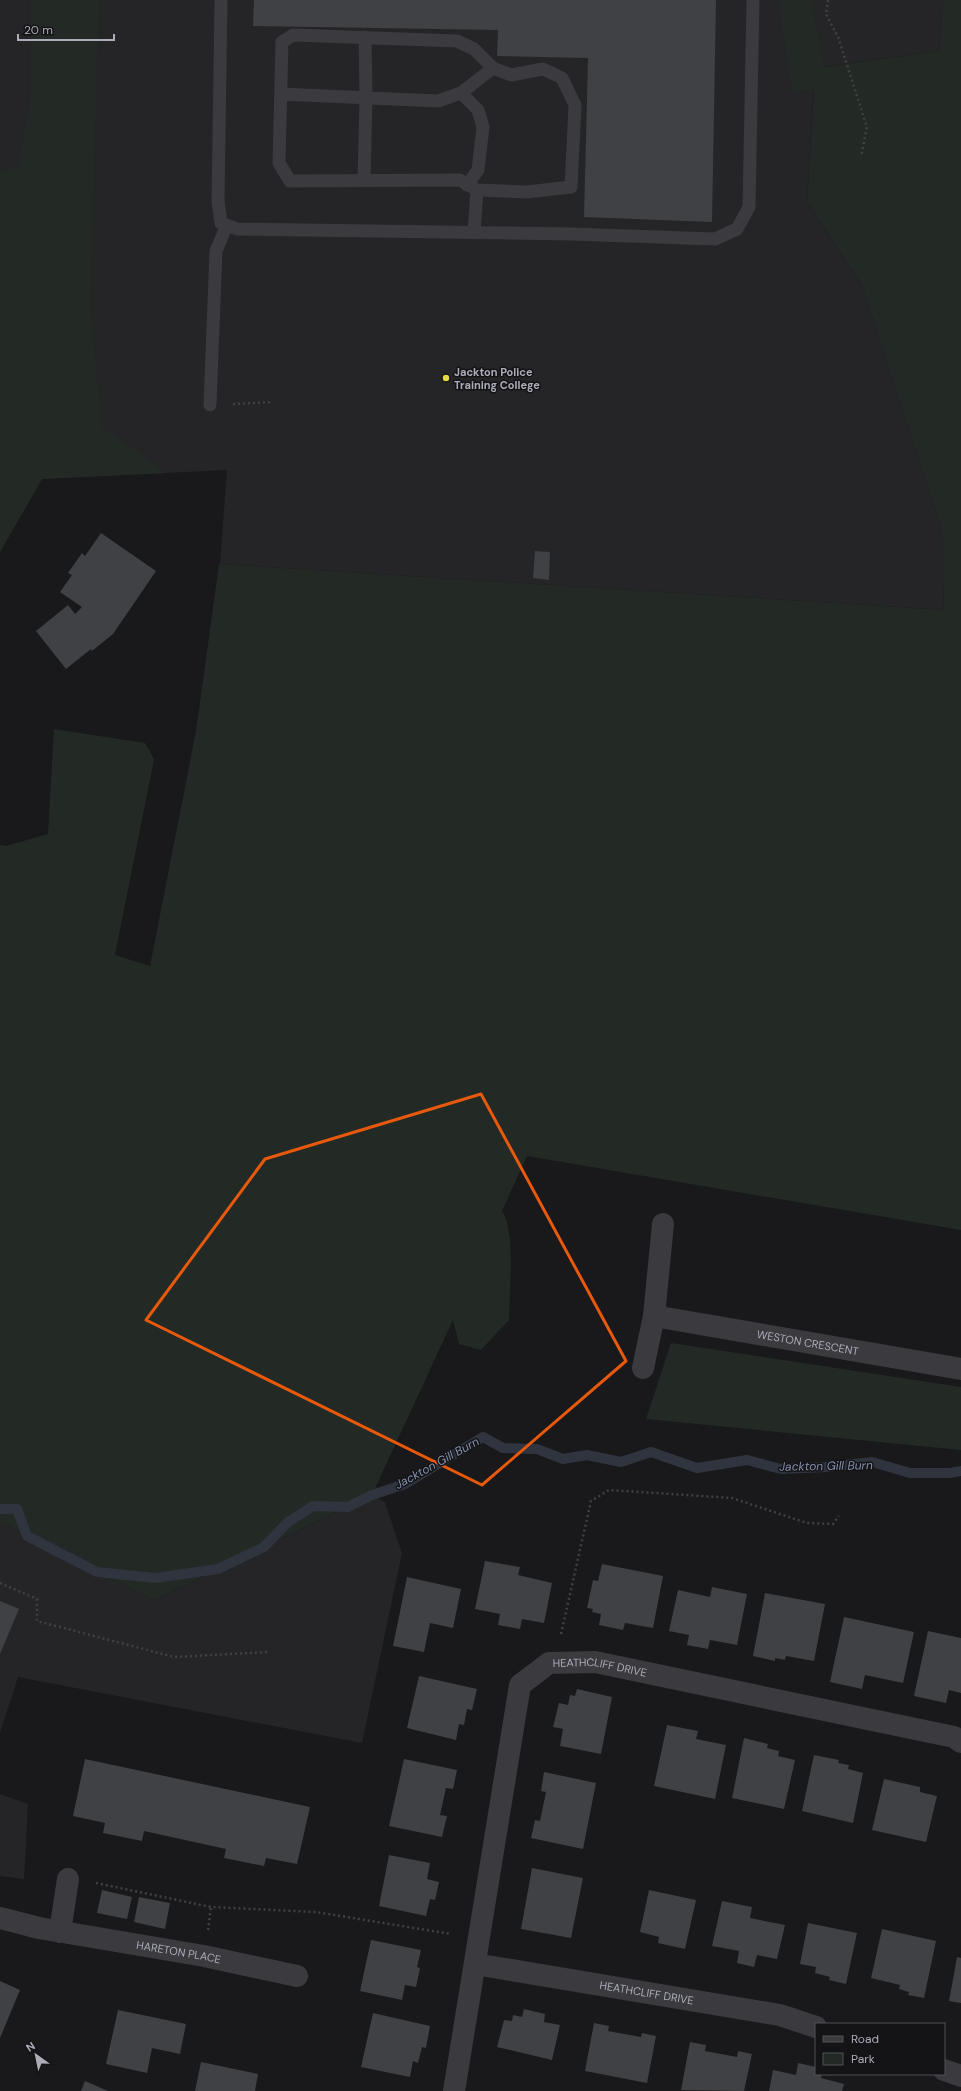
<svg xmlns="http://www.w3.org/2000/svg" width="961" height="2091" font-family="'DM Sans',sans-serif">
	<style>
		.built { fill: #252427 }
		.green { fill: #232a25 }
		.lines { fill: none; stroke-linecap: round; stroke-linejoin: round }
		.stream { stroke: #2f343e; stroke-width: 10 }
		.building { fill: #404144 }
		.path { stroke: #404046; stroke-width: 2.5; stroke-dasharray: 2 3; stroke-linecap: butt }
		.lane { stroke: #3a3a3f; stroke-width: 13 }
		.street { stroke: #3a3a3f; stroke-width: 22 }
		.marked { fill: none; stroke: #e8590c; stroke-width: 3; stroke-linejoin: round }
		.poi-dot { fill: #e7d744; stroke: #141315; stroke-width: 1.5 }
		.labels { text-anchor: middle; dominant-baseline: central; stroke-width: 3; stroke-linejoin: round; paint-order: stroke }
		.poi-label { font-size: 11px; font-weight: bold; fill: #acadb9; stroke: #141315; text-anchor: start }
		.street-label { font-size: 11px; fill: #acadb9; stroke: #141315 }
		.water-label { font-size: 12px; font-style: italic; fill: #8592b2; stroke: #141315 }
	</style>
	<rect width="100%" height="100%" fill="#19181a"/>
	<!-- built -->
	<path class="built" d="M0 0H943L939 51 815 68 807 201 862 286 942 531 944 610 220 564 227 470 42 479 0 552Z
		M372 1495 385 1502 402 1553 362 1743 18 1677 0 1733V1522L154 1600Z
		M0 1794 28 1804 24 1879 0 1876Z"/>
	<!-- green -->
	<path class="green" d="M31 0H99L90 307 102 427 167 473 42 479 0 552V171L18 167 31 96Z
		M778 0H811L824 67 939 51 943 0H961V1230L527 1156 502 1211C516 1229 509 1296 509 1320L481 1350 459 1344 453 1320 372 1495 154 1600 0 1522V845L6 846 48 834 54 729 145 743 154 759 115 955 150 966 196 731 219 564 944 610 942 531 862 286 807 201 814 89 792 92Z
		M671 1343 961 1387V1450L646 1419Z"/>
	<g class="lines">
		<!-- stream -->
		<path class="stream" d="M0 1509H17L27 1536 97 1572 155 1578 218 1569 264 1547 287 1523 313 1506 348 1507 372 1495 405 1484 483 1437 503 1448 537 1449 563 1459 587 1455 621 1462 651 1452 697 1468 747 1460 781 1469 827 1467 872 1462 910 1473H950L961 1471"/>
	</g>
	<!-- building -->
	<path class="building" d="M254 0H716L712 222 584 217 588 58 497 56 498 30 253 26Z
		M101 533 156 571 113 634 92 651 91 649 66 669 36 631 68 605 75 614 82 607 60 592 72 575 68 573 82 553 85 556Z
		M535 551 550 552 549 580 533 578Z
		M485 1561 520 1567 518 1575 552 1583 544 1623 522 1619 520 1629 498 1625 500 1614 475 1609Z
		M602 1564 663 1576 653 1628 625 1623 623 1630 599 1625 601 1614 592 1612 593 1609 587 1608 593 1580 598 1581Z
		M407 1577 461 1589 453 1628 430 1623 424 1652 393 1646Z
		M712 1587 747 1594 737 1645 710 1640 708 1649 687 1645 689 1635 669 1631 678 1590 710 1597Z
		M765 1593 825 1604 814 1661 786 1656 785 1660 775 1658V1661L753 1656Z
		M0 1601 19 1609 0 1654Z
		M844 1617 914 1632 903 1683 865 1675 862 1689 830 1682Z
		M928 1631 961 1638V1693L949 1690 946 1703 914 1696Z
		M419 1676 477 1689 472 1710 467 1709 464 1725 459 1724 456 1740 407 1728Z
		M577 1689 612 1697 601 1754 560 1746 563 1729 553 1727 559 1703 568 1705 570 1695 575 1696Z
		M667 1725 698 1731 696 1739 726 1745 715 1799 654 1786Z
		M744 1738 768 1744 767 1748 779 1751 778 1756 795 1760 784 1809 732 1798Z
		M814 1755 839 1760 838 1763 849 1765 848 1769 863 1773 853 1823 802 1811Z
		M85 1759 310 1807 297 1864 266 1858 264 1866 224 1858 226 1849 144 1831 142 1841 103 1833 105 1823 73 1816Z
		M404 1759 457 1770 453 1789 446 1788 440 1815 447 1816 442 1837 389 1826Z
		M544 1772 596 1783 583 1849 531 1838 535 1820 540 1821 546 1792 541 1791Z
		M884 1779 920 1787V1792L937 1796 926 1842 872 1830Z
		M389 1855 430 1863 427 1879 439 1882 435 1900 430 1899 426 1916 379 1906Z
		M532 1868 583 1878 571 1938 521 1929Z
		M102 1890 132 1897 127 1919 97 1913Z
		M649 1890 696 1900 685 1949 658 1943 659 1937 640 1932Z
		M139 1897 170 1903 165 1929 134 1922Z
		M722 1901 752 1907 750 1918 785 1925 777 1959 757 1955 754 1967 737 1963 739 1951 712 1946Z
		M808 1923 857 1933 846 1984 829 1980 830 1977 815 1973 816 1967 800 1964Z
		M882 1929 936 1941 924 1998 908 1995 909 1992 899 1989 900 1985 871 1978Z
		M371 1940 421 1950 417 1967 420 1968 416 1987 405 1985 402 2000 360 1991Z
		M957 1957 961 1958V2003L949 2001Z
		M0 1981 20 1990 0 2038Z
		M524 2009 545 2014 544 2022 560 2025 552 2060 497 2047 504 2020 512 2021 513 2015 522 2017Z
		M118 2010 186 2024 180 2054 152 2048 147 2073 106 2064Z
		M373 2013 430 2026 426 2048 422 2047 418 2063 413 2061 410 2077 361 2067Z
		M594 2023 609 2026 608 2031 641 2037 642 2033 656 2036 647 2083 585 2071Z
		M690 2042 706 2045 705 2051 737 2057 738 2051 752 2054 744 2091 681 2090Z
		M201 2062 258 2074 255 2091H195Z
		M798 2063 816 2067V2074H822L821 2078 844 2084 842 2091H769L773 2070 796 2075Z
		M85 2081 108 2091H81Z"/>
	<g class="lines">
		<!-- path -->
		<path class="path" d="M828 0 826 14 838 37 867 127 861 157
			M233 404 273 402
			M0 1583 37 1599V1621L174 1657 268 1652
			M561 1634 591 1501 609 1490 732 1498 807 1523 833 1524 839 1516
			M96 1883 211 1907 316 1912 451 1934
			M208 1930 211 1907"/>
		<!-- lane -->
		<path class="lane" d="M221 0 218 201 221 223 237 229 571 234 715 239 737 229 749 207 753 0
			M461 93 478 110 483 127 478 170 467 185
			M281 94 438 101 461 93 493 68
			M364 180 366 98 365 37
			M474 232 477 190 460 180 290 181 279 163 282 42 293 35 457 41 474 49 493 68 511 75 543 69 562 78 575 105 571 187 527 192 477 190
			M210 405 216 251 227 225"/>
		<!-- street -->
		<g class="street">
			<path id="s1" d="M654 1316 961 1369"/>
			<path d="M643 1368 654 1316 663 1224"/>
			<path id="s2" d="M0 1918 39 1928 204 1956 297 1976"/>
			<path d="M60 1932 68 1879"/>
			<path id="s3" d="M475 1964 780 2015 816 2027"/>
			<path d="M944 2070 961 2076"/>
			<path id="s4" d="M454 2091 520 1685 549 1663 595 1662 954 1737 961 1742"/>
		</g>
	</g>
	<!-- marked area -->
	<path class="marked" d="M481 1094 626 1361 482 1485 146 1320 265 1159Z"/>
	<!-- markers -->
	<circle class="poi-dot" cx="446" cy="378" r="4"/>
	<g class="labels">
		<!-- poi labels -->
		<g class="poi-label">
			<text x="454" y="372">Jackton Police<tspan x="454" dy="13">Training College</tspan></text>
		</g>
		<!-- street labels -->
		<g class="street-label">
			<text stroke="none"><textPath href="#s1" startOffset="156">WESTON CRESCENT</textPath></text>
			<text stroke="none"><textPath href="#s4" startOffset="499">HEATHCLIFF DRIVE</textPath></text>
			<text stroke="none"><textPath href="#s2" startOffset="182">HARETON PLACE</textPath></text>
			<text stroke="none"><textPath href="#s3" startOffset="174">HEATHCLIFF DRIVE</textPath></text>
		</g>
		<!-- water labels -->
		<g class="water-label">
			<text transform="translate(437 1463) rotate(-29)">Jackton Gill Burn</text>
			<text transform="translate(826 1466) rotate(-1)">Jackton Gill Burn</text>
		</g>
	</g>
	<!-- legend -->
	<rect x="815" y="2023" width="130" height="52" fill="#141315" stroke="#515157"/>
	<rect x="823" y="2036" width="20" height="6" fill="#3a3a3f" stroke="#515157"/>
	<text x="851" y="2043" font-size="12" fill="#acadb9">Road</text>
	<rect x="823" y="2053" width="20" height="12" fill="#232a25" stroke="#515157"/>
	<text x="851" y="2063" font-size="12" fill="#acadb9">Park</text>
	<!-- north arrow -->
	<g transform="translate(36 2055) rotate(327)" stroke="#141315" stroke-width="3" paint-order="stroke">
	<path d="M0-3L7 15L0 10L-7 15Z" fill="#acadb9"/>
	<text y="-6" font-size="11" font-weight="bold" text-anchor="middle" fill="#acadb9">N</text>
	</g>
	<!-- scale -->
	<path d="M18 34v6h96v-6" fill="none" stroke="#acadb9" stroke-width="2"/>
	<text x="24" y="34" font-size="12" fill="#acadb9" stroke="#141315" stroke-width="3" paint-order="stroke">20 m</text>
</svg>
